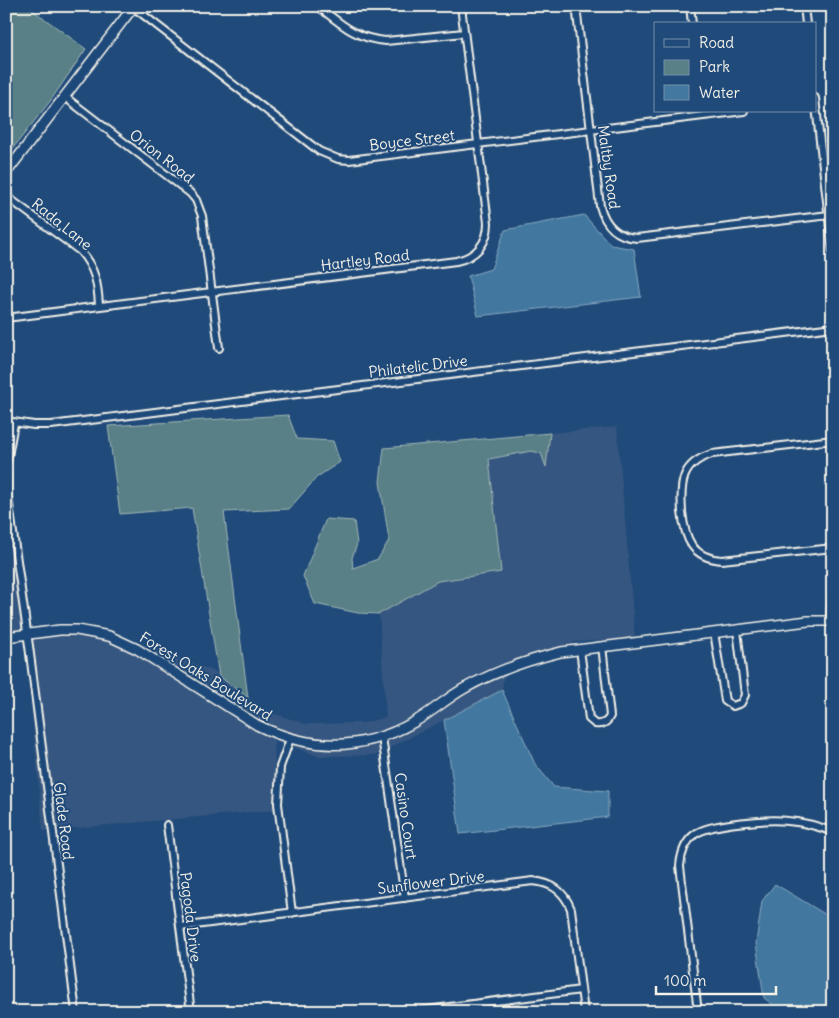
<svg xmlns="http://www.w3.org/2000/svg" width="839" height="1018" font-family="Delius,sans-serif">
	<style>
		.built { fill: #365780 }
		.green { fill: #588086; stroke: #a6b8b7 }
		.water { fill: #4378a0; stroke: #8aa8bd }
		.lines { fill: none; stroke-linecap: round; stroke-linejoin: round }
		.minor-casing { stroke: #f4f1e8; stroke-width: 10 }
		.secondary-casing { stroke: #f4f1e8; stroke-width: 12 }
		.minor { stroke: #1f4a7a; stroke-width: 6 }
		.secondary { stroke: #1f4a7a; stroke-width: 9 }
		.labels { text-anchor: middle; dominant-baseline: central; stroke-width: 4; stroke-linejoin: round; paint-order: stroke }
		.street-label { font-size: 15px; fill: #f4f1e8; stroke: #1f4a7a }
	</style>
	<rect width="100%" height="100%" fill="#1f4a7a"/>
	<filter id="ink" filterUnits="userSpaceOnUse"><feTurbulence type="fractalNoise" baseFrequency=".02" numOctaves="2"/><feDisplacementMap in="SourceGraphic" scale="10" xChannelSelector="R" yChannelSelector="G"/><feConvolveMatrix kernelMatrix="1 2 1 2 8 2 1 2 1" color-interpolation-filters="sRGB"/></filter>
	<g filter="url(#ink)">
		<!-- built -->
		<path class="built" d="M617 427 635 638 576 642 506 663 461 685 400 725 364 737 331 740 295 736 258 721 138 644 148 645 218 673 219 676 266 711 306 724 364 723 386 717 379 614 438 581 501 572 489 459 531 451 541 453 546 465 550 433Z
			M6 500 26 627 37 628 6 632Z
			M60 635 93 637 122 646 135 653 255 729 271 737 293 745 312 748 349 749 384 741 419 725 465 693 504 674 502 690 376 755 318 756 274 740 276 810 43 831 25 639Z"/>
		<!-- green -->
		<path class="green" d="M6 6H27L86 49 51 100 6 157Z
			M288 415 297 439 333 441 340 462 317 477 289 509 224 512 248 698 219 676 192 508 120 514 108 426Z
			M550 433 546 467 541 453 531 451 489 459 501 572 438 581 379 614 358 613 315 604 303 576 326 519 354 521 357 544 352 558 353 568 378 559 389 540 380 482 384 448Z"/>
		<!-- water -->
		<path class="water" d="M584 215 611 245 634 249 641 297 478 316 468 276 491 269 505 230Z
			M502 690 535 764 554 787 608 791V817L460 834 444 720Z
			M775 884 833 919V1011H781L764 998 756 943 762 901Z"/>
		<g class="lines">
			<!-- minor casing -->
			<g class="minor-casing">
				<path id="minor" d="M132 6 319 151 338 159 349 160 744 111
					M318 6C341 24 356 39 386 41L464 33
					M576 6 600 206C605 225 617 237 637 238L829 215
					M690 6 692 24
					M804 6 806 24
					M65 97 190 193 196 200 202 216 219 348
					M815 98 833 253
					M6 196 80 251C95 268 98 284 99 306
					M6 318 456 261C476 257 488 243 488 223L461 6
					M6 421 34 425H51L833 327
					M14 423 6 467 7 490 29 646 76 1012
					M833 440 712 454C681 463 680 484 682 512 685 539 692 558 722 560L833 548
					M830 621 833 575
					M714 632 725 701 733 706 741 703 745 695 737 630
					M580 649 589 719 595 724C602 725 607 723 610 716L602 646
					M382 737 405 898
					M290 739 280 767 278 804 292 913
					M167 825 191 1012
					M180 927 533 881C552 883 564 891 571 909L584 1012
					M411 1012 581 990
					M698 1012 680 866C681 854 684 843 694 835 708 823 768 819 788 821 803 822 818 826 833 832"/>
			</g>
			<!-- secondary casing -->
			<g class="secondary-casing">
				<path id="secondary" d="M6 173 134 6
					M6 637 60 630H77L109 636 137 649 257 725C310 751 362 752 414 722 432 712 447 698 465 688 496 671 528 660 561 652L808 621H833"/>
			</g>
			<!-- minor -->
			<use href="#minor" class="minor"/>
			<!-- secondary -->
			<use href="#secondary" class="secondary"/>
		</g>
	</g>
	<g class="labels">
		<!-- street labels -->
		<g class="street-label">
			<text transform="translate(412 140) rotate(-7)">Boyce Street</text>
			<text transform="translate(162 156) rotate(38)">Orion Road</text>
			<text transform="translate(609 167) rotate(82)">Maltby Road</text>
			<text transform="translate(62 224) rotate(39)">Rada Lane</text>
			<text transform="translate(365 260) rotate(-7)">Hartley Road</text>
			<text transform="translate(418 366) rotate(-7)">Philatelic Drive</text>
			<text transform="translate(206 676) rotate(32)">Forest Oaks Boulevard</text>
			<text transform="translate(406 816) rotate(82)">Casino Court</text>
			<text transform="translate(64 821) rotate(83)">Glade Road</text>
			<text transform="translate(431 882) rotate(-7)">Sunflower Drive</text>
			<text transform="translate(191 917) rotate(83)">Pagoda Drive</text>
		</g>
	</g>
	<!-- margin -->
	<rect width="839" height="1018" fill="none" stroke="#1f4a7a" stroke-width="25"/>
	<rect x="12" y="12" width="814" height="993" fill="none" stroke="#f4f1e8" stroke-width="2" filter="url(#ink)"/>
	<!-- legend -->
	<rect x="654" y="22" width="162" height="90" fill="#1f4a7a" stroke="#748da6"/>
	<rect x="664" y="39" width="25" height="8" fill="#1f4a7a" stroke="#748da6"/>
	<text x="699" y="48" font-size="15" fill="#f4f1e8">Road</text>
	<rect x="664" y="60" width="25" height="15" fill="#588086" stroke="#748da6"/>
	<text x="699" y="72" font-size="15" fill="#f4f1e8">Park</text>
	<rect x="664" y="85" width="25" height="15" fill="#4378a0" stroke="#748da6"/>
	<text x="699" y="98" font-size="15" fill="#f4f1e8">Water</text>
	<!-- scale -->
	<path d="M656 986v8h120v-8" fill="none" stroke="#f4f1e8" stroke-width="2.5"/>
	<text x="664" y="986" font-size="15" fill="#f4f1e8" stroke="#1f4a7a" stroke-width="4" paint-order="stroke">100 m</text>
</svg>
